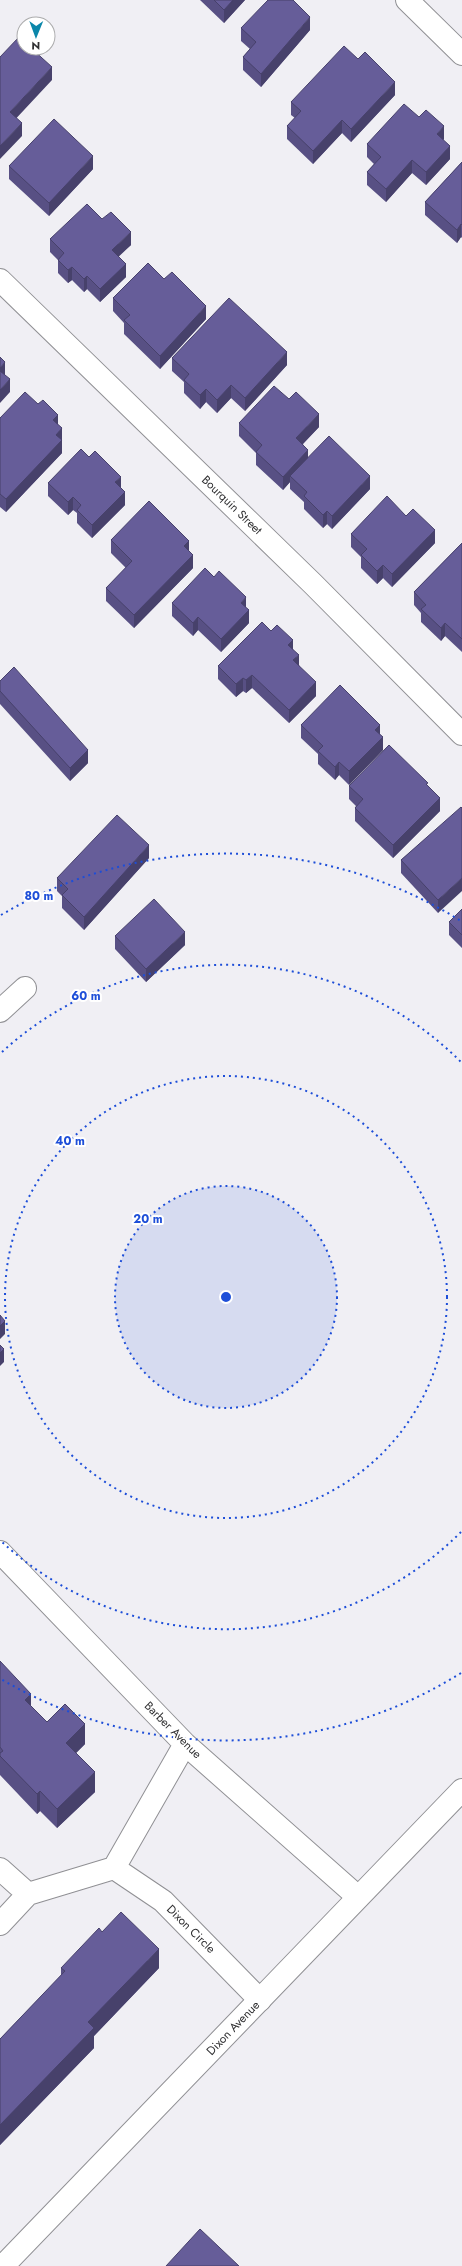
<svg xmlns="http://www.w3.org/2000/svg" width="462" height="2266" font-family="Jost,sans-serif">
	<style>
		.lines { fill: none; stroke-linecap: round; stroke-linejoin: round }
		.street-casing { stroke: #909094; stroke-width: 24 }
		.secondary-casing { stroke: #909094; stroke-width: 24 }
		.street { stroke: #fff; stroke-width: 22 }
		.secondary { stroke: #fff; stroke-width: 22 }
		.wall { fill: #585084 }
		.shaded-wall { fill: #47416b }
		.building { fill: #665d99; stroke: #47416b }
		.ring { fill: none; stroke: #1d4ed8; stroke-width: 2; stroke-dasharray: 2 4 }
		.labels { text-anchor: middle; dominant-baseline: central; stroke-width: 4; stroke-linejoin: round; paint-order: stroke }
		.street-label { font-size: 12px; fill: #303032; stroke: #fff }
		.centre { fill: #1d4ed8; stroke: #fff; stroke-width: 2 }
		.ring-label { font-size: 12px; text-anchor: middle; font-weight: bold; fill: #1d4ed8; stroke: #fff; stroke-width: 4; stroke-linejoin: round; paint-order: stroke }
	</style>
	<rect width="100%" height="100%" fill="#f0eff4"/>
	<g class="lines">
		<!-- street casing -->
		<g class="street-casing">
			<path id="street" d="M407 0 462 54
				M0 280 313 584 462 734
				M0 1011 25 988
				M0 1552 185 1744 358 1897
				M114 1868 185 1744
				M0 1869 28 1894
				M0 1924 28 1894 114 1868 163 1901 260 2000"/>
		</g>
		<!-- secondary casing -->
		<g class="secondary-casing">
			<path id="secondary" d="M3 2266 462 1790"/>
		</g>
		<!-- street -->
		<use href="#street" class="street"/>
		<!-- secondary -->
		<use href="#secondary" class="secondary"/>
	</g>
	<!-- wall -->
	<path class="wall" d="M200 0H245L224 23Z
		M241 28 310 30 261 87 243 70V57L250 49 241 41Z
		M395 95 351 142 342 133 313 164 287 139V126L295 118 291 115V102Z
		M444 139 443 140 450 159 426 185 412 173 386 202 367 185V172L374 164 367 157V144Z
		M462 162V238L461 237 457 243 425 215V202Z
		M9 166 93 169 49 216 9 179Z
		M50 239 131 245 118 256 126 277 100 302 87 289 84 292 72 280 68 283 58 273V260L50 252Z
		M164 279 206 319 160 369 124 334V323L113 311V298Z
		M172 358 287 365 245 411 231 398 217 413 206 402 200 409 184 393V382L172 371Z
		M0 418 58 425 62 441V453L6 512 0 507Z
		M239 423 319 427 303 444 308 458 370 489 332 529 327 524 323 528 304 509V502L290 489V482L283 490 256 465V453L239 436Z
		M48 483 121 488 125 505 92 538 77 523V513L73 510 68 515 48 496Z
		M406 516 435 543 392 587 383 578 377 584 361 568V557L351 547V534Z
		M111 540 189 551 193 568 134 628 106 601V588L126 568 111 553Z
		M462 543V652L445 636 441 641 421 622V613L414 605V592Z
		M172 603 246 608 249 623 221 652 198 630 193 636 172 616Z
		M271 631 293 649 299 665 316 696 289 723 252 688 246 693 243 691 236 697 218 679V666Z
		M0 681 88 763 70 781 0 704Z
		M301 725 380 734 383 750 349 785 339 775 335 780 318 764V754L301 738Z
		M349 786H428L440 811 393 858 355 821V808L356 806 349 799Z
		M462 808 438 913 401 873V860Z
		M149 858 84 930 62 908V896L57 891V878Z
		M462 909V948L449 935V922Z
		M115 936 185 945 146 982 115 949Z
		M0 1661 31 1706 47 1722 85 1744 76 1753 95 1792 57 1828 40 1811 37 1814 0 1775Z
		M102 1932 159 1968 94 2036V2048L0 2145V2039L61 1976V1968Z"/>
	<!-- shaded-wall -->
	<path class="shaded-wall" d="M233 0H245L224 23V10Z
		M310 17V30L261 87V74Z
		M52 67V80L10 125V112Z
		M395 82V95L351 142V129Z
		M342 120V133L313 164V151Z
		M22 123V136L0 159V146Z
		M444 126V139L437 147V134Z
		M450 146V159L426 185V172Z
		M93 156V169L49 216V203Z
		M412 160V173L386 202V189Z
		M461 224V237L457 243V230Z
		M131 232V245L112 263V250Z
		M126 264V277L100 302V289Z
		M72 267V280L68 283V270Z
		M87 276V289L84 292V279Z
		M206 306V319L160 369V356Z
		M287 352V365L245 411V398Z
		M5 362V375L0 381V368Z
		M10 379V392L0 403V390Z
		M231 385V398L217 413V400Z
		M206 389V402L200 409V395Z
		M319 414V427L296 451V438Z
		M58 415V428L53 420Z
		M62 428V453L6 512V499L56 435Z
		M308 450V463L290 476V482L283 490V477Z
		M370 476V489L332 529V516Z
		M121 477V490L115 482Z
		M125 492V505L92 538V525Z
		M73 497V510L68 515V502Z
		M327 511V524L323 528V515Z
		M435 530V543L392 587V574Z
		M189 541V554L184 546Z
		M193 555V568L134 628V615Z
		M383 565V578L377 584V571Z
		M246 597V610L241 603Z
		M249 610V623L221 652V639Z
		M198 617V630L193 636V623Z
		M445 623V636L441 641V628Z
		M293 640V653L288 645Z
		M299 655V668L293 660Z
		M252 675V688L246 693V680Z
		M243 678V691L236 697V684Z
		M316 682V696L289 723V710Z
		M380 725V738L375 730Z
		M383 737V750L349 785V771Z
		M88 750V763L70 781V768Z
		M339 762V775L335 780V767Z
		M440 798V811L393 858V845Z
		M149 845V858L84 930V917Z
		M462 878V891L438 913V900Z
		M185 932V945L146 982V969Z
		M5 1321V1334L0 1339V1326Z
		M4 1349V1362L0 1366V1353Z
		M31 1694V1714L25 1700Z
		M85 1724V1744L66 1763V1743Z
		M95 1772V1792L57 1828V1809Z
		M40 1791V1811L37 1814V1794Z
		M159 1949V1968L94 2036V2048L0 2145V2125L88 2022Z"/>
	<!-- building -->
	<path class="building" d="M214 0H233L224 10Z
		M268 0H293L310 17 261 74 243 57 256 42 241 28Z
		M19 37 24 42V48H31L52 67 10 112 22 123 0 146V57Z
		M344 46 358 59 365 52 395 82 351 129 342 120 313 151 287 126 301 111 291 102Z
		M404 104 419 117 426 110 444 126 437 134 450 146 426 172 412 160 386 189 367 172 381 157 367 144Z
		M54 119 93 156 49 203 9 166Z
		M462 162V225L461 224 457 230 425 202Z
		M87 204 102 219 111 212 131 232 112 250 126 264 100 289 87 276 84 279 72 267 68 270 58 260 64 253 50 239Z
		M148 263 164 279 172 272 206 306 160 356 124 320 130 315 113 298Z
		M229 298 287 352 245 398 231 385 217 400 206 389 200 395 184 380 189 374 172 358Z
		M0 357 5 362 0 368Z
		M0 371 10 379 0 390Z
		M274 386 289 399 296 392 319 414 296 438 308 450 283 477 256 452 262 445 239 423Z
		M25 392 38 404 43 400 58 415 53 420 62 428 56 435 62 440 6 499 0 494V418Z
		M329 436 370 476 332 516 327 511 323 515 304 496 307 492 290 476Z
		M81 449 89 457 95 451 121 477 115 482 125 492 92 525 77 510 81 505 73 497 68 502 48 483Z
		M387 496 406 516 413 509 435 530 392 574 383 565 377 571 361 555 367 549 351 534Z
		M149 501 189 541 184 546 193 555 134 615 106 588 132 561 111 540Z
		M462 543V639L445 623 441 628 421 609 426 605 414 592Z
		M205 568 214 577 219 571 246 597 241 603 249 610 221 639 198 617 193 623 172 603Z
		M262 622 271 631 277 625 293 640 288 645 299 655 293 660 316 682 289 710 252 675 246 680 243 678 236 684 218 666Z
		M14 667 88 750 70 768 0 691V681Z
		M340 685 380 725 375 730 383 737 349 771 339 762 335 767 318 751 323 746 301 725Z
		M389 745 428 783 426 784 440 798 393 845 355 808 363 799 349 786Z
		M461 807 462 808V878L438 900 401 860Z
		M117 815 149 845 84 917 62 895 68 889 57 878Z
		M154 899 185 932 146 969 115 936Z
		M462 909V935L449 922Z
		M0 1315 5 1321 0 1326Z
		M0 1345 4 1349 0 1353Z
		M0 1661 31 1694 25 1700 47 1722 65 1704 85 1724 66 1743 95 1772 57 1809 40 1791 37 1794 0 1756V1753L3 1751 0 1747Z
		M121 1912 159 1949 88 2022 94 2028 0 2125V2039L65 1971 61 1968 99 1928 102 1932Z
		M200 2229 239 2266H166Z"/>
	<!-- distance rings -->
	<circle cx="226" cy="1297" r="111" fill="#1d4ed8" fill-opacity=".12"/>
	<g class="ring">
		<circle cx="226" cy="1297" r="111"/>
		<circle cx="226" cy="1297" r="221"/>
		<path d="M461 1532A332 332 0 0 1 2 1542M2 1052A332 332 0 0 1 461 1062"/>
		<path d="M461 1673A443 443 0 0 1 1 1679M1 915A443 443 0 0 1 461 921"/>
	</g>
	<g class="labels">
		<!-- street labels -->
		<g class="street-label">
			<text transform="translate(232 505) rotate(44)">Bourquin Street</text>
			<text transform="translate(173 1730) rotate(45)">Barber Avenue</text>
			<text transform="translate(191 1929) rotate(45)">Dixon Circle</text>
			<text transform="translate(233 2028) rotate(-46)">Dixon Avenue</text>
		</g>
	</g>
	<circle cx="226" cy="1297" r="6" class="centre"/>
	<g class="ring-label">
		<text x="39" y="900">80 m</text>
		<text x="86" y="1000">60 m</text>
		<text x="70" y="1145">40 m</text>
		<text x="148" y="1223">20 m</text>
	</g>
	<!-- north arrow -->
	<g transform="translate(36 36) rotate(181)"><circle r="19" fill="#ffffff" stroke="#acacad"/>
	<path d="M0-3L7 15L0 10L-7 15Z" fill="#0b87aa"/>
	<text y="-6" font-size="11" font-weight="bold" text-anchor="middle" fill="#303032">N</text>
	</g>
</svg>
